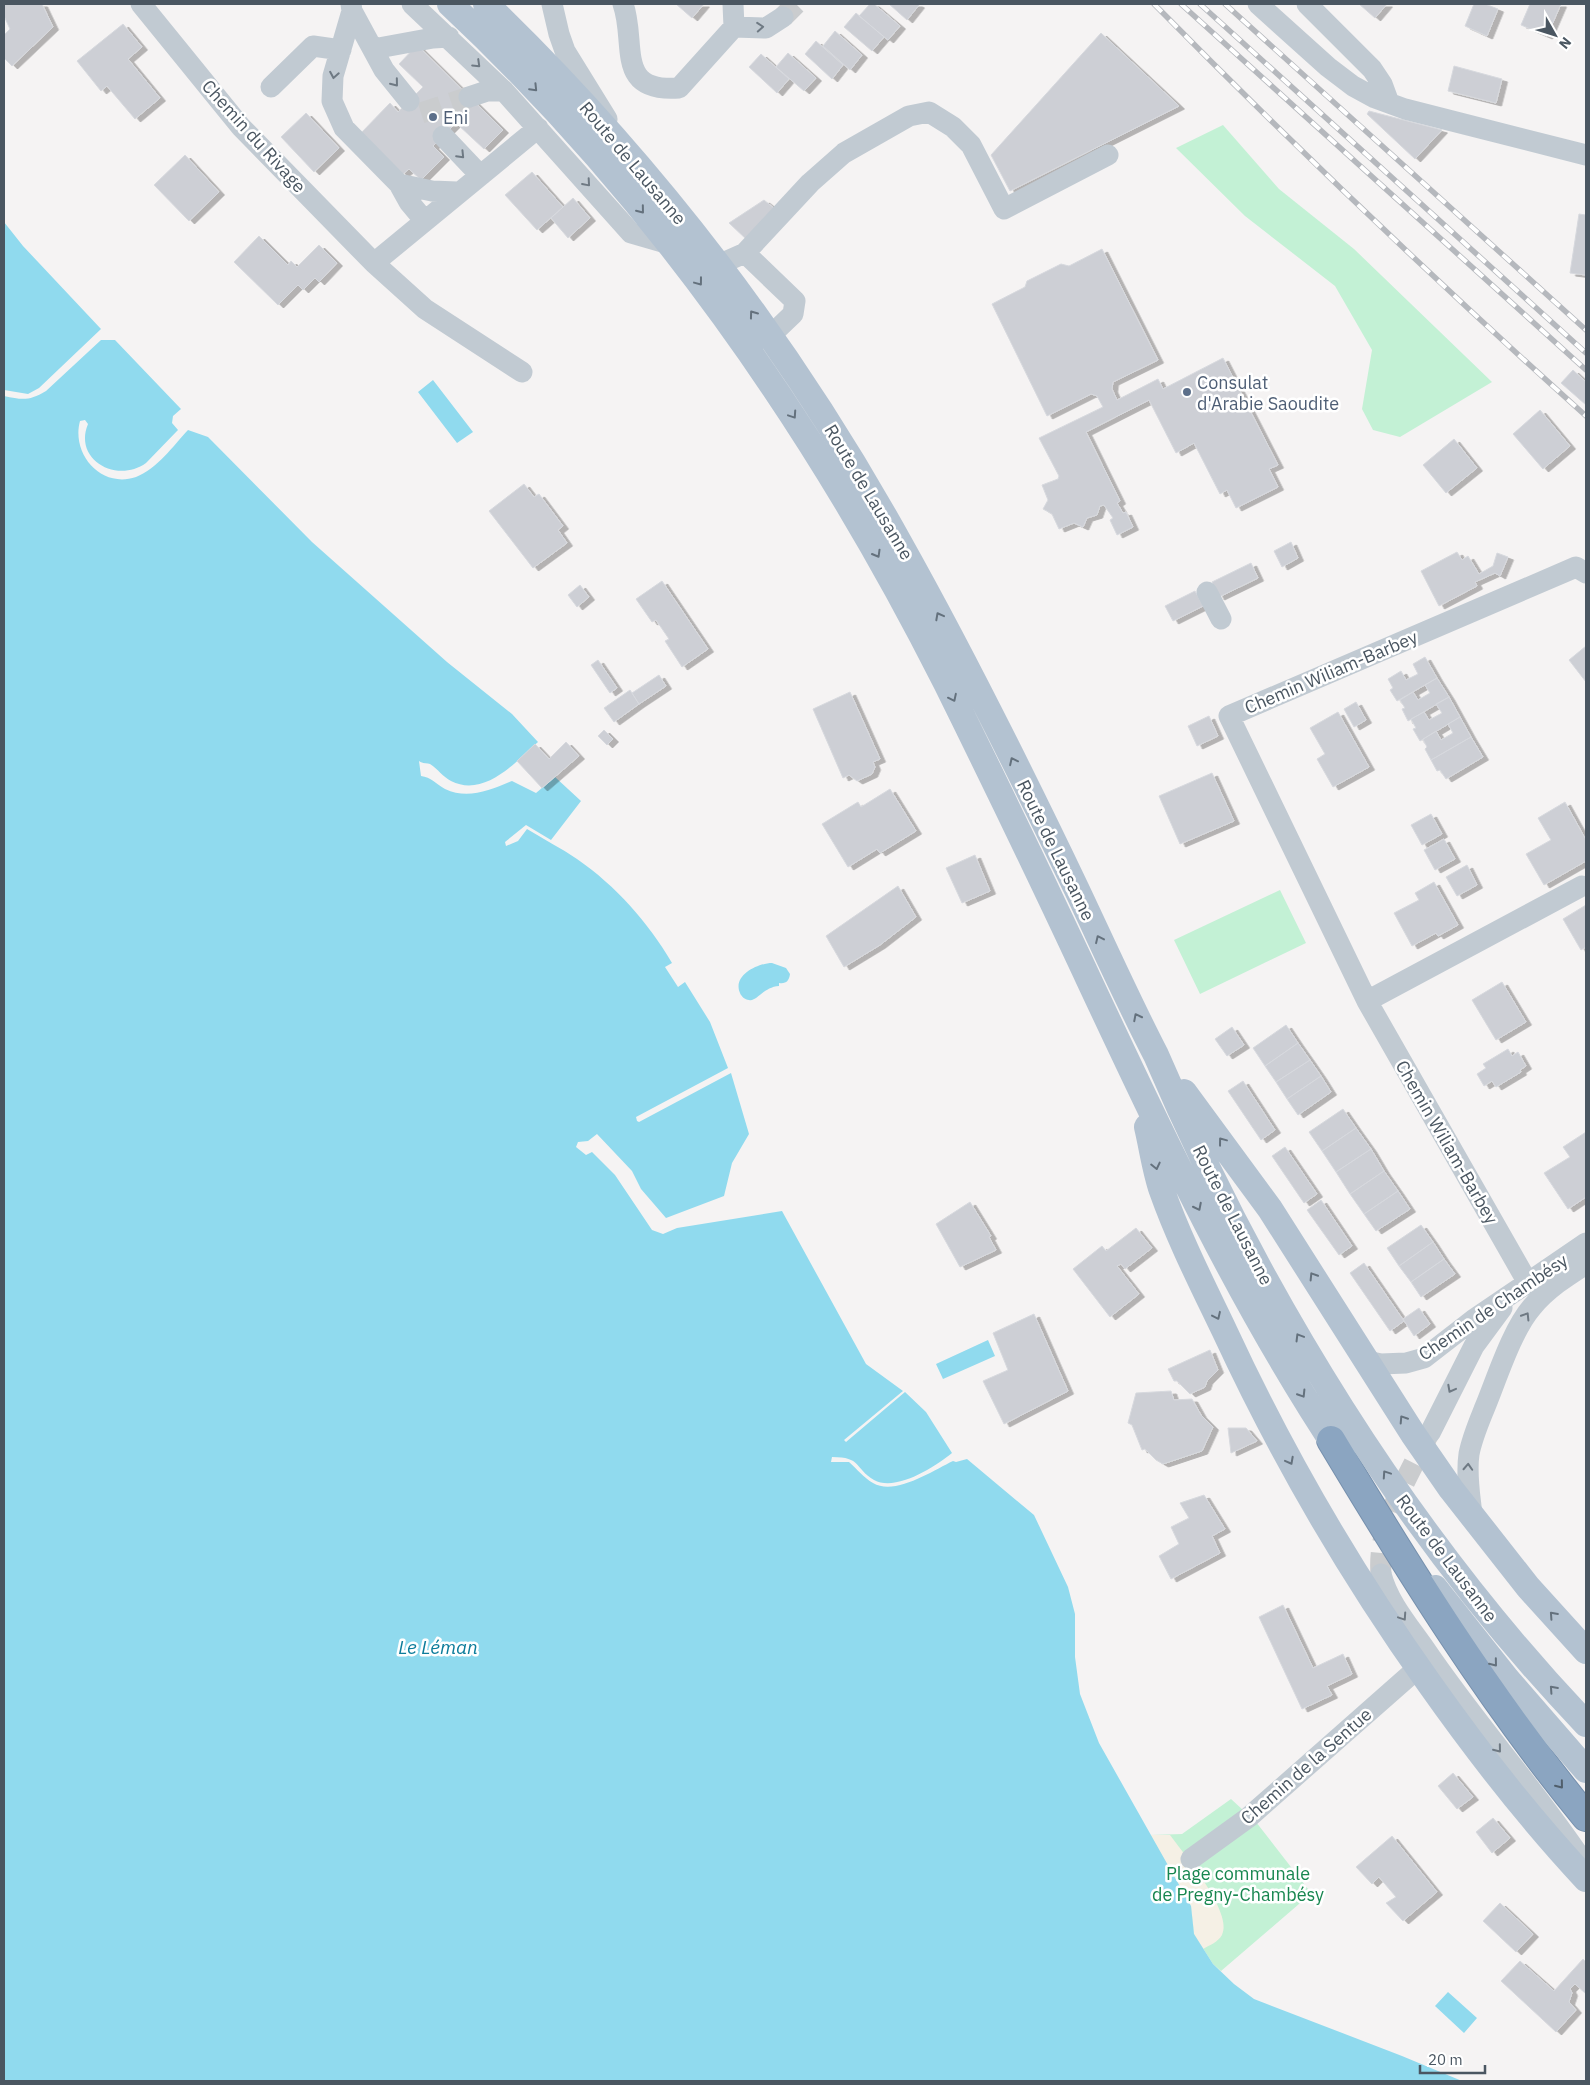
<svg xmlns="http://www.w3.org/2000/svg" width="1590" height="2085" font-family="'IBM Plex Sans',sans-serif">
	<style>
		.green { fill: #c3f1d5 }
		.sand { fill: #f5f0e5 }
		.water { fill: #90daee }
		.building { fill: #cdcfd5; stroke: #d7d9de; filter: url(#shadow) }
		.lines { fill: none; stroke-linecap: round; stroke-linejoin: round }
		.minor-tunnel { stroke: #caccce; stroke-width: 21; stroke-dasharray: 21 11; stroke-linecap: butt }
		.highway-casing { stroke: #7690ad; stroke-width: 30 }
		.minor { stroke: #c1cad2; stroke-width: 21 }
		.major { stroke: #b3c2d1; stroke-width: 26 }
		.highway { stroke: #8ba5c1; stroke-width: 28 }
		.rail-casing { stroke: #b5b8bd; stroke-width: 5.5 }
		.rail { stroke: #fff; stroke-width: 4; stroke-dasharray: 11; stroke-linecap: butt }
		.oneway { stroke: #6e7983 }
		.oneway2 { stroke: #64717d }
		.oneway3 { stroke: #505e6b }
		.service-dot { fill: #5c6f8a; stroke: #fff; stroke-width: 2 }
		.labels { text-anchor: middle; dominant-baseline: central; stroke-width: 5; stroke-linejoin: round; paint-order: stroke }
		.service-label { font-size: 18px; fill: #4e5e75; stroke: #fff; text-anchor: start }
		.street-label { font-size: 18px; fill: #4a5661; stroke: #fff }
		.park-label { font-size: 18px; fill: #17864f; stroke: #fff }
		.water-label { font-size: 19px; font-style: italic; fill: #0c7c9b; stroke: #fff }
	</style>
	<defs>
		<filter id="shadow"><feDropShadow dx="5.5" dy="3" stdDeviation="0" flood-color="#0004"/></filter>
	</defs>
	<rect width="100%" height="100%" fill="#f5f3f3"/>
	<!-- green -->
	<path class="green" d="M1223 125 1279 189 1354 249 1492 382 1400 437 1373 430 1362 409 1372 350 1335 286 1245 216 1176 148Z
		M1280 890 1306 943 1200 994 1174 940Z
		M1231 1799 1256 1822 1308 1889 1299 1904 1221 1971 1213 1964 1194 1934 1191 1906 1150 1835 1182 1834Z"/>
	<!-- sand -->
	<path class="sand" d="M1150 1835H1170C1183 1853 1234 1913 1222 1935 1218 1942 1210 1945 1203 1949L1194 1934 1191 1906Z"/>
	<!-- water -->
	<path class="water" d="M4 222 23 246 101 329 39 388 28 394 4 390Z
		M101 340H115L181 409 173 416 172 423 178 430 146 463C117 484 73 460 88 424L85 420 80 421C71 454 101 489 136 477 157 469 173 446 188 430L208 437 312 542 447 662 512 714 538 742C516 762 484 798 451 781 443 777 438 769 430 764 427 763 423 764 419 761L421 776C431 777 436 784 445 789 468 800 490 790 512 781L536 793 555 777 581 801 551 840 526 825 505 842 506 846 518 841 527 829C543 839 561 848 577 859 616 886 648 922 672 963L665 967 678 987 685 982 710 1022 728 1068 636 1117 637 1121 639 1122 731 1073 749 1134 732 1163 724 1196 666 1218 641 1189 632 1171 597 1134 588 1141 578 1142 576 1147 586 1155 592 1152 615 1175 652 1230 663 1234 677 1228 782 1211 866 1364 903 1391 844 1440 846 1442 905 1392 926 1412 952 1453C935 1467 896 1492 874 1480 854 1468 862 1457 832 1457L831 1462H849C857 1469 864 1478 873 1483 895 1496 932 1471 953 1461L956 1462 967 1459 1034 1515 1068 1587 1075 1614V1657L1080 1694 1099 1743 1191 1906 1194 1934 1213 1964 1234 1984 1254 1999 1402 2056 1462 2081H4V396C23 400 29 401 46 391Z
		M433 380 473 432 457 443 418 392Z
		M772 963 786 968 790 974C789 981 786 984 779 983V986C763 987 757 1002 749 1000 745 1000 741 996 740 993 732 975 759 963 772 963Z
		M988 1340 995 1356 943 1379 936 1364Z
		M1448 1992 1477 2018 1464 2033 1435 2006Z"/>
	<!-- building -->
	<path class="building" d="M4 4H42L53 27 12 66 4 58V35L10 29 4 16Z
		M676 4H704L692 18Z
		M870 4H874L900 26 888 40 859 16Z
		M889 4H917L919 5 907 20Z
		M1359 4H1387L1375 18Z
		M1474 4H1485L1498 9 1487 36 1465 26Z
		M1530 4H1561L1547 36 1521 25Z
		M856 13 884 37 872 51 844 27Z
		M123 24 142 47 128 59 160 98 135 119 107 86 101 91 77 61Z
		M835 31 862 55 850 70 823 46Z
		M1101 33 1179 106 1010 191 991 155Z
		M816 41 843 65 832 79 805 54Z
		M417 45 503 130 484 149 456 123 433 146 444 157 421 180 409 169 403 174 361 133 390 103 398 112 423 87 399 64Z
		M788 53 816 78 804 91 776 67Z
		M761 54 789 79 777 93 749 67Z
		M1454 66 1502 79 1496 103 1448 91Z
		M1369 111 1442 130 1415 159 1367 114Z
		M306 113 339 148 314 172 281 137Z
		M185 155 219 192 189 221 154 185Z
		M532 172 563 207 537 230 505 195Z
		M573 198 590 218 568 238 551 218Z
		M764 200 775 209 747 240 729 223Z
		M1579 214 1586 215V275L1570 273Z
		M259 236 288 265 291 261 297 267 319 245 337 263 319 282 315 278 303 290 298 285 278 305 234 262Z
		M1102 249 1158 360 1113 382 1112 389 1117 400 1158 379 1163 389 1223 358 1278 465 1269 469 1278 487 1236 508 1227 490 1220 494 1194 443 1176 453 1149 400 1086 432 1120 501 1117 503 1123 513 1126 512 1133 527 1117 535 1110 520 1113 518 1104 505 1100 506 1097 515 1087 518 1083 527 1074 523 1059 529 1052 514 1043 509 1048 500 1042 485 1058 479 1059 476 1039 438 1103 407 1097 396 1091 394 1047 416 992 304 1025 287 1027 281 1061 264 1069 266Z
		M1573 370 1586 382V405L1561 383Z
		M1540 410 1570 446 1543 469 1513 434Z
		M1454 439 1477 468 1446 493 1423 465Z
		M524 484 534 497 539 494 563 526 558 530 567 543 533 568 489 511Z
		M1291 542 1298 558 1282 567 1274 551Z
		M1457 552 1462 560 1468 556 1479 574 1493 566 1497 553 1508 557 1500 576 1495 573 1475 582 1477 586 1439 606 1421 571Z
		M1251 563 1258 578 1219 597 1212 582Z
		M662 581 708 649 682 667 665 641 669 639 656 620 652 622 636 599Z
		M580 585 589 597 577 607 568 595Z
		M1195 591 1203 606 1173 621 1165 606Z
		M1586 646V682L1569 660Z
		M1425 657 1437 678 1397 701 1390 690 1393 688 1388 679 1401 671 1406 680 1418 674 1413 664Z
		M598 660 617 688 610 693 591 665Z
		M659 675 666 686 639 704 632 693Z
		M1437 678 1449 697 1408 721 1402 709 1405 708 1400 700 1413 692 1418 700 1430 693 1425 685Z
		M630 690 639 704 614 722 604 708Z
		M850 692 880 759 873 762 875 767 872 774 857 781 849 775 843 778 813 709Z
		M1449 697 1460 717 1420 741 1413 729 1416 728 1411 719 1424 712 1429 720 1442 713 1436 704Z
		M1356 702 1366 720 1354 727 1344 709Z
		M1338 712 1369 767 1333 787 1317 759 1325 754 1310 728Z
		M1209 716 1218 736 1197 746 1188 726Z
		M1460 717 1471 737 1431 760 1425 749 1427 747 1423 739 1436 731 1441 740 1453 733 1448 724Z
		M604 730 613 739 607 745 598 736Z
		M1471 737 1483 757 1446 779 1440 770 1437 771 1431 760Z
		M566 742 579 756 542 788 517 761 535 744 549 759Z
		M1212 773 1234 821 1180 844 1159 796Z
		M890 789 916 831 880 853 877 849 848 867 822 824 858 802 861 807Z
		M1565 802 1586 840V861L1544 885 1526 854 1551 840 1538 818Z
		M1431 814 1442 834 1422 845 1411 825Z
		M1444 839 1455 859 1435 870 1424 850Z
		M975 855 990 891 962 903 946 868Z
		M1467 865 1477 885 1457 896 1446 877Z
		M1434 882 1458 925 1438 936 1436 933 1412 946 1394 913 1419 900 1415 893Z
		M898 886 916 917 880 945 844 967 826 936Z
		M1586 905V947L1581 950 1563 919Z
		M1502 982 1526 1022 1496 1040 1472 1000Z
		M1286 1025 1298 1043 1265 1066 1253 1048Z
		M1232 1027 1244 1045 1227 1056 1215 1039Z
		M1298 1043 1310 1060 1276 1082 1265 1066Z
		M1508 1049 1512 1056 1518 1052 1526 1066 1520 1070 1521 1072 1496 1087 1492 1081 1484 1086 1477 1074 1486 1068 1483 1064Z
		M1310 1060 1321 1076 1287 1099 1276 1082Z
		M1321 1076 1331 1092 1298 1115 1287 1099Z
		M1243 1081 1275 1130 1261 1140 1228 1091Z
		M1343 1109 1356 1128 1322 1151 1309 1132Z
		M1356 1128 1371 1149 1336 1172 1322 1151Z
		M1586 1132V1197L1568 1209 1544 1173 1570 1157 1563 1147Z
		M1285 1147 1317 1194 1304 1203 1272 1156Z
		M1371 1149 1384 1171 1350 1194 1336 1172Z
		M1384 1171 1398 1191 1364 1214 1350 1194Z
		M1398 1191 1410 1209 1376 1231 1364 1214Z
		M1321 1200 1352 1246 1339 1255 1307 1210Z
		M970 1202 991 1236 989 1237 996 1250 960 1267 936 1224Z
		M1421 1225 1433 1242 1399 1266 1387 1248Z
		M1136 1228 1152 1248 1125 1269 1121 1264 1117 1266 1139 1294 1110 1317 1073 1269 1102 1246 1106 1251Z
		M1433 1242 1444 1259 1411 1282 1399 1266Z
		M1444 1259 1455 1274 1421 1297 1411 1282Z
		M1364 1263 1404 1321 1390 1331 1350 1273Z
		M1419 1308 1430 1324 1414 1336 1403 1319Z
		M1034 1314 1068 1391 1004 1424 983 1381 1008 1370 993 1333Z
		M1210 1350 1218 1370 1207 1381 1205 1387 1190 1394 1177 1381H1174L1168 1369Z
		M1171 1391 1174 1400 1192 1399 1201 1415 1213 1427 1202 1451 1163 1464 1156 1460 1145 1449 1142 1450 1132 1425 1128 1423 1136 1393Z
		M1228 1428H1246L1257 1441 1231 1453Z
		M1204 1495 1225 1529 1212 1536 1220 1553 1171 1579 1159 1556 1179 1544 1171 1527 1189 1518 1180 1503Z
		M1283 1605 1313 1668 1343 1654 1352 1674 1327 1686 1332 1695 1302 1709 1259 1617Z
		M1453 1773 1473 1797 1457 1809 1438 1786Z
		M1493 1818 1510 1838 1492 1853 1476 1832Z
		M1392 1836 1437 1892 1403 1921 1386 1903 1396 1897 1379 1877 1372 1884 1356 1867Z
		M1500 1903 1533 1934 1516 1952 1483 1921Z
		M1583 1959 1586 1962V1994L1575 1984 1570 1989 1572 1993 1569 2002 1576 2010 1556 2032 1501 1981 1520 1961 1554 1991Z"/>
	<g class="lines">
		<!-- minor-tunnel -->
		<path class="minor-tunnel" d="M783 17 796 4
			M421 113 469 97
			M1381 1574C1377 1524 1408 1478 1428 1435"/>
		<!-- highway casing -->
		<g class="highway-casing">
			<path id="highway" d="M1331 1440C1409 1570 1489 1699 1586 1817"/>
		</g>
		<!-- minor -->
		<path class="minor" d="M141 4 241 127 374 263 538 128
			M351 4 352 11 384 70 409 101
			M412 4 504 91 631 233 669 244
			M552 4 559 34 565 51 607 119
			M623 4C637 43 614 93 679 88L734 27 733 4
			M1258 4 1328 67 1353 86 1375 98 1405 109 1586 155
			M1307 4 1372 69 1382 84 1389 103
			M352 11 333 76 332 101 344 128 399 184 409 202 424 220
			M734 27 766 28 783 17
			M373 49 433 38 449 37
			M271 87 313 46 341 50
			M469 97 487 91H504
			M443 136 479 174
			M399 184 432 191 457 192
			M745 253 795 301 793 314 770 336
			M374 263 425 309 522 372
			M718 265 745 253 810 183 844 153 909 116 929 112 953 127 971 145 1004 209 1108 155
			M1207 592 1221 619
			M1367 1001 1582 886
			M1528 1283 1367 1001 1229 716 1576 567 1586 573
			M1367 1361 1381 1364 1406 1363 1424 1358 1473 1320 1586 1243
			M1430 1433 1474 1346 1502 1308
			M1472 1515C1470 1495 1466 1475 1469 1454 1472 1438 1479 1422 1485 1407 1497 1378 1512 1330 1532 1307 1547 1289 1567 1276 1586 1264
			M1381 1574C1388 1602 1409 1626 1425 1649 1475 1723 1535 1789 1584 1863
			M1191 1859 1249 1817 1418 1668"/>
		<!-- major -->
		<path class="major" d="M450 4C656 197 819 431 946 683 992 776 1037 869 1081 963 1160 1132 1239 1303 1343 1458
			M486 4C649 161 789 344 899 542 963 656 1021 773 1077 890 1103 945 1128 1001 1156 1055 1259 1296 1405 1534 1586 1724
			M1184 1092 1270 1209 1413 1434 1451 1489 1528 1587 1586 1651
			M1147 1127C1152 1148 1155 1171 1162 1191 1179 1239 1203 1286 1225 1332 1282 1455 1350 1572 1429 1683 1477 1751 1529 1818 1586 1879
			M1435 1588 1507 1679 1586 1770"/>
		<!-- highway -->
		<use href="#highway" class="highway"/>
		<!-- rail casing -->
		<g class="rail-casing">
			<path id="rail" d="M1154 4C1294 146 1438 283 1586 416
				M1181 4 1586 370
				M1200 4 1586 353
				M1225 4 1586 330"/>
		</g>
		<!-- rail -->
		<use href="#rail" class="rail"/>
	</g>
	<!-- one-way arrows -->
	<defs><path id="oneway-chevron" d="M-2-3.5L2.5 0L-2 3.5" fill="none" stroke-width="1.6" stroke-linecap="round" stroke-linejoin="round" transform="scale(1.25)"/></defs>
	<g class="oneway">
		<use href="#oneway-chevron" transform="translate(760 27) rotate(-4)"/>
		<use href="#oneway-chevron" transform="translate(477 64) rotate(44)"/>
		<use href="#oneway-chevron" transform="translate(334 75) rotate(100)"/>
		<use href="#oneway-chevron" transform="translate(395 83) rotate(51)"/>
		<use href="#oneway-chevron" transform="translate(461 155) rotate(46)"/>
		<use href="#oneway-chevron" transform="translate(587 183) rotate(49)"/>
		<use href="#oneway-chevron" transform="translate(1526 1316) rotate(-58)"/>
		<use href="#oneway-chevron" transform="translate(1451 1389) rotate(118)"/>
		<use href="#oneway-chevron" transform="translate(1468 1467) rotate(-87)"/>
		<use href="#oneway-chevron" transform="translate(1403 1617) rotate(56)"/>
		<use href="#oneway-chevron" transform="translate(1498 1749) rotate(51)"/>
	</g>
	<g class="oneway2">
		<use href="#oneway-chevron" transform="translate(534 88) rotate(46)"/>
		<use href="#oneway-chevron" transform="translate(641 210) rotate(51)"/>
		<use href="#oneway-chevron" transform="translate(699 282) rotate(53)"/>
		<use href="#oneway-chevron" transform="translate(753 314) rotate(-126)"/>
		<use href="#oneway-chevron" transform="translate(793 415) rotate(56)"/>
		<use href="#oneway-chevron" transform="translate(877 554) rotate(60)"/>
		<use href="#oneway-chevron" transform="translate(939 616) rotate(-118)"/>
		<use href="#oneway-chevron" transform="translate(953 698) rotate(64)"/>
		<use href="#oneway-chevron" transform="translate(1013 761) rotate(-116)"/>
		<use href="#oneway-chevron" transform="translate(1099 939) rotate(-115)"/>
		<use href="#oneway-chevron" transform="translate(1137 1017) rotate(-117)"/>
		<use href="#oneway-chevron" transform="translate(1222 1141) rotate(-127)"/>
		<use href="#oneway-chevron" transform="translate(1156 1166) rotate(77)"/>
		<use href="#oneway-chevron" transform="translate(1198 1207) rotate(63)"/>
		<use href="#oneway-chevron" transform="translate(1313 1276) rotate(-122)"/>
		<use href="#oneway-chevron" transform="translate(1217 1316) rotate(65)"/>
		<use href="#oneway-chevron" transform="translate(1299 1337) rotate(-121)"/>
		<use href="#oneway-chevron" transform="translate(1302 1394) rotate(58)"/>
		<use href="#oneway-chevron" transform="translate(1403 1419) rotate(-123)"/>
		<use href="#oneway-chevron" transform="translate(1290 1461) rotate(62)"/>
		<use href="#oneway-chevron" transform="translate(1386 1474) rotate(-124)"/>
		<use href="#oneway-chevron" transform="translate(1553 1615) rotate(-132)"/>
		<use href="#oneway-chevron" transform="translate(1494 1663) rotate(51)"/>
		<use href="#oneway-chevron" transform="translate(1553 1689) rotate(-132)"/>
	</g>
	<use class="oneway3" href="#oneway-chevron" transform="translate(1560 1785) rotate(51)"/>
	<!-- markers -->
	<g class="service-dot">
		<circle cx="433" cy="117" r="5"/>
		<circle cx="1187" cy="392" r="5"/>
	</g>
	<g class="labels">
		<!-- service labels -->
		<g class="service-label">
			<text x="443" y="117">Eni</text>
			<text x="1197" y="382">Consulat<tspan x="1197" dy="21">d'Arabie Saoudite</tspan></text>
		</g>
		<!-- street labels -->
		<g class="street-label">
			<text transform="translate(254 136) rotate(48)">Chemin du Rivage</text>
			<text transform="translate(633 163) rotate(50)">Route de Lausanne</text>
			<text transform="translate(869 492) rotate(59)">Route de Lausanne</text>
			<text transform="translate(1331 672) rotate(-23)">Chemin Wiliam-Barbey</text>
			<text transform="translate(1056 850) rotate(64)">Route de Lausanne</text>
			<text transform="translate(1447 1142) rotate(60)">Chemin Wiliam-Barbey</text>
			<text transform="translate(1233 1215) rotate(63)">Route de Lausanne</text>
			<text transform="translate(1493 1307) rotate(-34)">Chemin de Chambésy</text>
			<text transform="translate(1447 1558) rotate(53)">Route de Lausanne</text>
			<text transform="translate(1306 1766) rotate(-41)">Chemin de la Sentue</text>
		</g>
		<!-- park labels -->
		<g class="park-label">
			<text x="1238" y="1873">Plage communale<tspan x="1238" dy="21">de Pregny-Chambésy</tspan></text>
		</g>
		<!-- water labels -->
		<g class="water-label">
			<text x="438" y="1647">Le Léman</text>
		</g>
	</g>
	<!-- border -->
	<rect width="1590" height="2085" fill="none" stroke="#4a5661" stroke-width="10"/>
	<!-- north arrow -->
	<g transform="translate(1555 35) rotate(129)" stroke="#ffffff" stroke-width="4" paint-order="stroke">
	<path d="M0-4L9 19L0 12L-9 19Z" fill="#4a5661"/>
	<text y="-8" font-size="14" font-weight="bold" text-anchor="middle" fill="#4a5661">N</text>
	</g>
	<!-- scale -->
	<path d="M1420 2065v8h65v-8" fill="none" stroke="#4a5661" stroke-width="2.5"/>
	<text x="1428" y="2065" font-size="15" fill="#4a5661" stroke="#ffffff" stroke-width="4" paint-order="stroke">20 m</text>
</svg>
